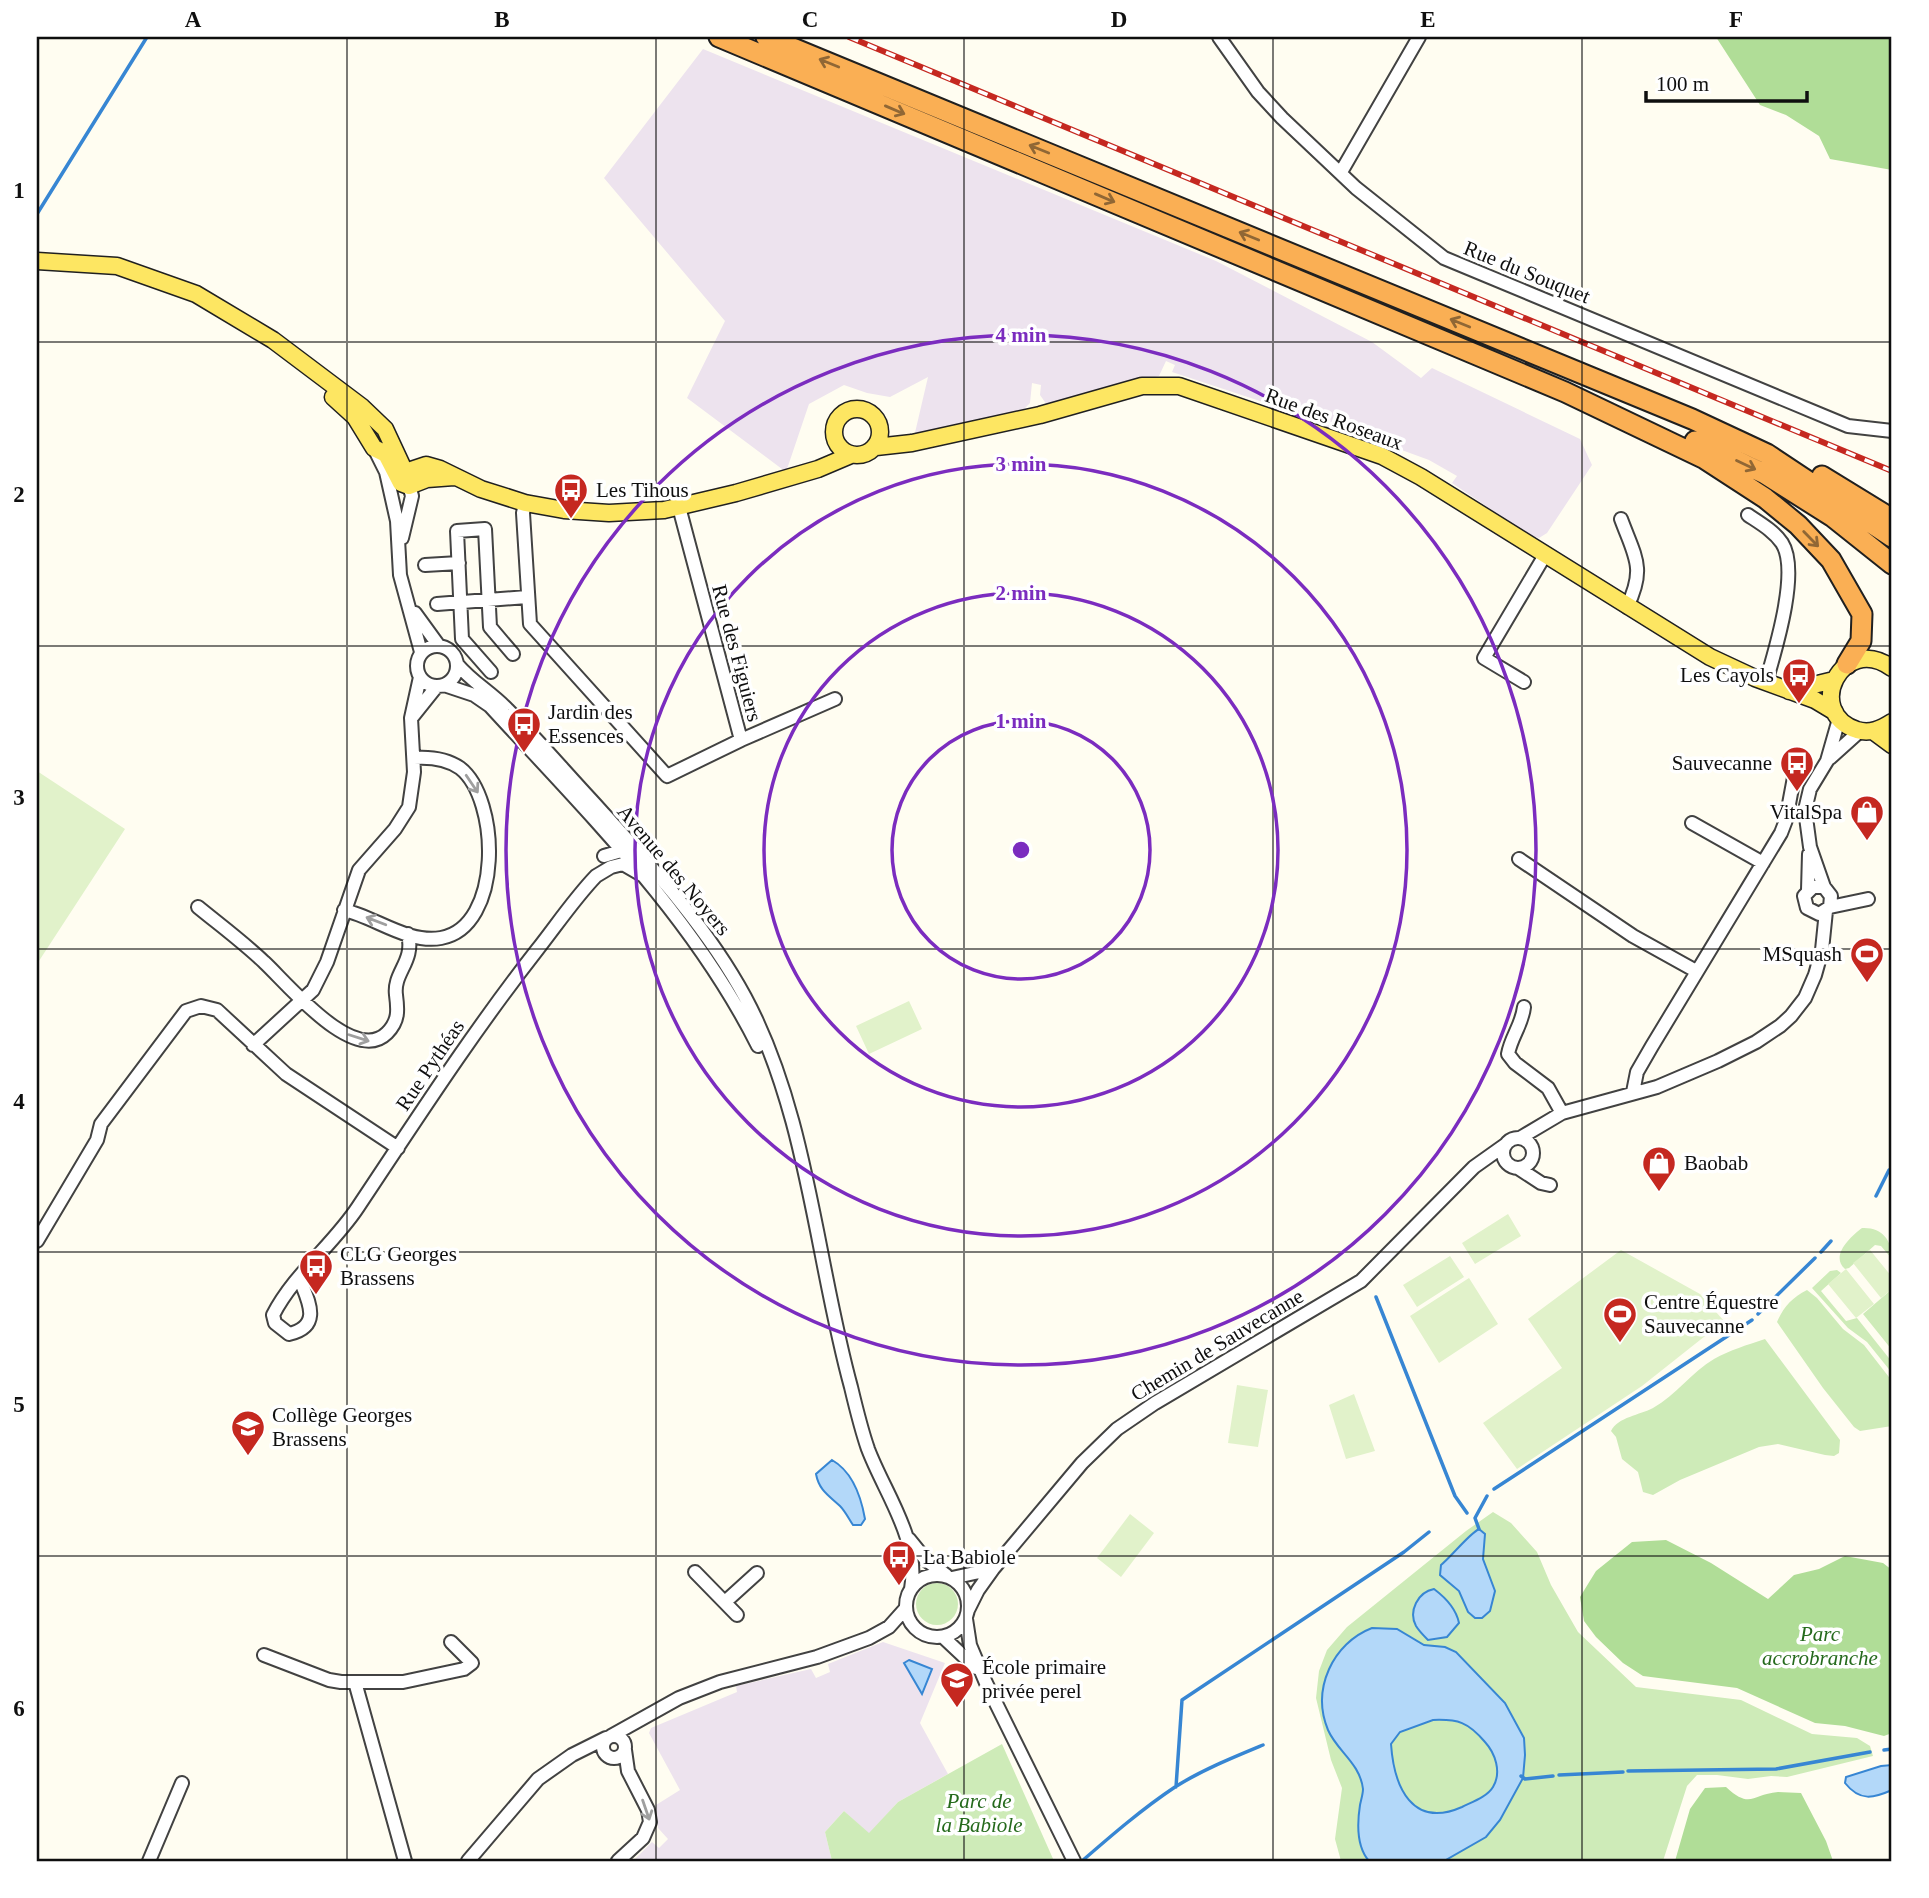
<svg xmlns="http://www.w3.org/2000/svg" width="1929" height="1898" font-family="'Times New Roman',serif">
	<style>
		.industrial { fill: #ede3ee }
		.green { fill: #ceebb8 }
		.forest { fill: #b0dd97 }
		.pitch { fill: #e1f2ca }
		.water { fill: #b3d8f9; stroke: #3786d3; stroke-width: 2; fill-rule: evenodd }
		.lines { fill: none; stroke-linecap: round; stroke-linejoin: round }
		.stream { stroke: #3786d3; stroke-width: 3.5 }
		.minor-casing { stroke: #424242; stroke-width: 16 }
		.major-casing { stroke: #202020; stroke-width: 19 }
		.highway-casing { stroke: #202020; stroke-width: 23 }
		.minor { stroke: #fff; stroke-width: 12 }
		.major { stroke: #fde662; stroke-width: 16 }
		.highway { stroke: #faaf54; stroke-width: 19 }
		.rail-casing { stroke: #c52820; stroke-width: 6 }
		.rail { stroke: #fff; stroke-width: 3.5; stroke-dasharray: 10; stroke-linecap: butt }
		.oneway { stroke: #906735 }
		.oneway2 { stroke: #9f9f9f }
		.grid { fill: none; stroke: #0f0f0f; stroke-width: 2; stroke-opacity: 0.55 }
		.ring { fill: none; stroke: #7b2cbf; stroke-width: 3.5 }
		.labels { text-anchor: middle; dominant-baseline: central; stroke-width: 7; stroke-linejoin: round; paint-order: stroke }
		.street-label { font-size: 21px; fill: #0f0f0f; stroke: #fff }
		.poi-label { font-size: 21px; fill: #0f0f0f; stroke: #fff; text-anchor: start }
		.park-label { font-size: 21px; font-style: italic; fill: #256a1c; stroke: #fff }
		.centre { fill: #7b2cbf; stroke: #fff; stroke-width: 3.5 }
		.ring-label { font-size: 21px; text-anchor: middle; font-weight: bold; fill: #7b2cbf; stroke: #fff; stroke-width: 7; stroke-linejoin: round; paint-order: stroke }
		.neatline { fill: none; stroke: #0f0f0f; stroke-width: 2.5 }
		.grid-label { font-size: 23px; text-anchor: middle; font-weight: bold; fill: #0f0f0f }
	</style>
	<rect width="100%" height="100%" fill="#fffdf1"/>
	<!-- industrial -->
	<path class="industrial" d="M703 49 1216 261 1372 342 1421 378 1432 368 1580 439 1592 465 1547 533 1539 538 1529 535 1452 483 1457 476 1429 460 1388 445 1385 450 1269 409V404L1172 372 1175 365 1166 361 1159 376 1054 404 1047 405 1040 395 1041 385 1032 383 1030 403 1019 414 914 437 928 377 890 397 867 393 844 385 809 404 786 472 687 398 725 321 604 178Z
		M883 1642 945 1663 920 1723 948 1774 898 1802 869 1834 844 1811 825 1832 832 1861H633L652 1842 659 1848 668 1839 658 1828 656 1805 680 1790 649 1733 651 1728 737 1692 736 1686 811 1669 816 1678 830 1672 828 1664Z"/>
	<!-- green -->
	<path class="green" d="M1862 1228C1882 1227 1892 1240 1892 1259L1881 1246 1875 1245 1849 1268 1845 1269C1830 1256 1850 1237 1862 1228Z
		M1837 1270 1841 1273 1821 1291 1846 1321 1857 1318 1892 1362V1373L1867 1342 1848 1328 1812 1288 1830 1271Z
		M1892 1289V1350L1863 1314Z
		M1807 1290 1817 1298 1843 1329 1864 1345 1892 1381V1426L1860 1431 1854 1427 1823 1388 1777 1322C1784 1306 1792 1298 1807 1290Z
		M1765 1339 1840 1440 1839 1453 1834 1456 1825 1455 1778 1444 1759 1447 1680 1480 1653 1495 1643 1492 1638 1472 1622 1459 1616 1437 1611 1431C1618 1417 1640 1415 1653 1408 1676 1395 1692 1372 1714 1359 1730 1350 1747 1345 1765 1339Z
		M1493 1512 1511 1523 1537 1552 1551 1585 1578 1632 1636 1687 1741 1700 1812 1734 1857 1738 1870 1746 1873 1756 1787 1777 1771 1776 1748 1779 1717 1775H1697L1687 1786 1663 1861H1341L1335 1839 1342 1788 1331 1760 1316 1698 1319 1671 1327 1650 1347 1627 1466 1531Z
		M916 1604a21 21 0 1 1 42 0a21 21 0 1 1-42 0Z
		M1002 1744 1054 1861H832L825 1832 844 1811 869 1833 898 1802Z"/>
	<!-- forest -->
	<path class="forest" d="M1716 37H1892V170L1830 159 1819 136 1786 115 1760 105Z
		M1666 1540 1711 1563 1768 1599 1794 1575 1819 1569 1845 1556 1883 1563 1892 1570V1733L1884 1736 1845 1726 1815 1723 1737 1688 1643 1676 1623 1663 1596 1637 1584 1621 1580 1597 1596 1571 1632 1542Z
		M1726 1787C1751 1810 1752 1794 1778 1792 1785 1792 1793 1793 1801 1793L1826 1841 1833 1861H1675L1690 1809 1705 1788Z"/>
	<!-- pitch -->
	<path class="pitch" d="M37 771 125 829 37 964Z
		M909 1001 922 1029 869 1054 856 1026Z
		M1508 1214 1521 1236 1475 1264 1462 1243Z
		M1621 1250 1700 1294 1724 1321 1642 1386 1517 1469 1483 1423 1562 1368 1528 1319Z
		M1870 1250 1892 1277V1289L1881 1298 1853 1263Z
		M1450 1256 1464 1277 1417 1307 1403 1285Z
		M1846 1269 1874 1304 1856 1318 1828 1284Z
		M1469 1278 1498 1324 1439 1363 1410 1316Z
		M1237 1385 1268 1390 1258 1447 1228 1443Z
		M1354 1394 1375 1451 1346 1459 1329 1405Z
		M1130 1514 1154 1533 1121 1577 1097 1558Z"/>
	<!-- water -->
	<path class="water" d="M832 1460C853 1472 861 1496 865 1519L861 1525H853C849 1519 845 1511 840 1506 828 1495 819 1490 816 1474Z
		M1479 1529 1485 1534 1483 1559 1495 1591 1490 1611 1482 1618H1475L1468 1612 1459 1591 1440 1575 1441 1565C1451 1557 1469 1534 1479 1529Z
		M1434 1589C1446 1598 1456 1608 1459 1623L1447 1637 1428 1640C1424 1636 1419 1631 1416 1626 1408 1611 1418 1592 1434 1589Z
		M1372 1628 1397 1629 1424 1645 1445 1647 1456 1652 1505 1703 1524 1738 1525 1755 1523 1778 1500 1820 1486 1837 1444 1861H1369C1356 1846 1357 1824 1360 1805 1361 1800 1363 1794 1363 1789 1360 1763 1337 1751 1328 1730 1311 1689 1333 1643 1372 1628ZM1433 1720C1458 1719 1468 1722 1485 1742 1495 1753 1502 1772 1493 1787 1487 1797 1472 1802 1462 1807 1412 1829 1394 1787 1391 1744L1400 1732Z
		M909 1660 932 1669 922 1694 904 1663Z
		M1892 1765V1790C1874 1798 1860 1802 1845 1783L1846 1777 1881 1766Z"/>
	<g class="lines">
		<!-- stream -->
		<path class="stream" d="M37 214 147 37
			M1876 1196 1889 1170
			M1821 1252 1831 1241
			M1376 1297 1455 1496 1467 1513
			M1758 1314 1815 1258
			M1494 1489 1752 1320
			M1479 1529 1475 1518 1487 1496
			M1884 1750 1892 1749
			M1628 1771 1776 1769 1870 1752
			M1559 1775 1623 1772
			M1521 1776 1525 1779 1553 1776
			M1176 1787 1182 1700 1404 1552 1429 1532
			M1082 1861C1112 1835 1142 1809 1175 1787 1202 1770 1234 1757 1263 1745"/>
		<!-- minor casing -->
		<g class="minor-casing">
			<path id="minor" d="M1219 37 1258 92 1282 118 1356 188 1444 258 1848 426 1892 431
				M1341 172 1419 37
				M374 448 386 472 397 521 400 575 421 652
				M525 503 523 513 530 624 667 776 741 740 679 507
				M1748 515C1760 523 1774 531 1782 543 1800 571 1775 651 1766 682
				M1621 519C1635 557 1646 568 1627 607
				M402 538 412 496 407 478
				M425 565 459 563
				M437 604 527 597
				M415 613 439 646
				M417 666a20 20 0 1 1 40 0a20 20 0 1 1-40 0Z
				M457 664C472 682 492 693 508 710 538 740 566 773 595 804 649 864 706 925 745 997 808 1115 816 1260 851 1387 856 1408 861 1429 868 1449 885 1494 920 1539 911 1589
				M491 672 462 639 457 531 485 529 490 627 513 654
				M1524 682 1484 658 1545 555
				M444 685 474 695 490 706C587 812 693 916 758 1046
				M413 716 437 686
				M741 740 835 699
				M1830 758 1860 731
				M1692 823 1763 863
				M604 856 621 851 627 852
				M1519 859 1633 936 1696 971
				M1824 887 1810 847 1805 810 1810 789 1827 761 1839 719
				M1808 890 1809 854
				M198 907C220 925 243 942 264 962 286 982 354 1066 387 1033 399 1021 398 1010 396 995 393 972 415 962 408 934
				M1830 907 1831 896 1824 887H1813L1804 896 1807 908 1819 914 1830 907 1868 899
				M344 910C375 917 408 944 441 938 503 927 500 799 460 768 447 759 429 757 414 758
				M1524 1007C1522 1025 1511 1037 1508 1054L1515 1063 1548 1088 1562 1113
				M253 1045 313 990 327 962 359 870 395 829 409 807 414 772 411 718 420 677
				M1633 1092 1637 1072 1652 1046 1781 833 1786 820 1795 772
				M1520 1138 1562 1113 1657 1087 1718 1061 1756 1042 1780 1026 1791 1016 1805 998 1815 975 1822 950 1826 911
				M1503 1153a15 15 0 1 1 30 0a15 15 0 1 1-30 0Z
				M1518 1168 1541 1183 1550 1185
				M37 1241 97 1140 101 1124 186 1011 201 1006 217 1010 286 1074 398 1148
				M299 1277C307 1299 324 1326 289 1334L275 1323 273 1315C294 1274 333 1245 358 1207 416 1120 472 1033 537 950 556 926 574 899 596 876L611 867 623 864 642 875
				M909 1539 926 1560 946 1575
				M695 1572 737 1615
				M906 1606a31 31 0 1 1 62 0a31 31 0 1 1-62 0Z
				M952 1578 993 1569
				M725 1602 757 1573
				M968 1610 978 1590 993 1569 1082 1463 1117 1429 1155 1403 1361 1281 1474 1167 1505 1145
				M966 1619 970 1645 986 1683 1074 1861
				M943 1637 976 1668
				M264 1655 329 1680 341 1682H403L464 1669 472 1663 451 1642
				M355 1682 405 1861
				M603 1747a11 11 0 1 1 22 0a11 11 0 1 1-22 0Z
				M611 1736 679 1698 720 1682 817 1657 869 1638 889 1627 906 1608
				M149 1861 182 1783
				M468 1861 538 1779 572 1755 606 1738
				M618 1861 643 1838 650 1822 648 1810 628 1771 625 1750"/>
		</g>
		<!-- major casing -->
		<g class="major-casing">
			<path id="major" d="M37 261 117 266 196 294 273 340 362 407 385 429 405 472 426 465 440 469 481 489 525 503 564 510 609 513 664 510 736 493 818 469 851 455
				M333 397 355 417 374 448 386 454 401 483 409 486 427 479 454 477
				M834 432a23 23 0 1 1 46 0a23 23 0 1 1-46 0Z
				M876 447 912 443 1040 415 1142 386H1179L1382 456 1421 477 1710 657 1755 678 1815 700 1835 712
				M1892 668C1842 632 1803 712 1857 730 1870 734 1881 729 1892 722
				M1789 691 1834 680
				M1873 731 1892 745"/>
		</g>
		<!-- highway casing -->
		<g class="highway-casing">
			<path id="highway" d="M719 37 1565 392 1705 459 1765 498 1798 525 1831 560 1862 614 1861 641 1847 664
				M766 37 1692 419 1767 454 1892 537
				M1695 441 1765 474 1833 517 1892 564
				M1822 476 1892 519"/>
		</g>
		<!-- minor -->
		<use href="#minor" class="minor"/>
		<!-- major -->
		<use href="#major" class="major"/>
		<!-- highway -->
		<use href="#highway" class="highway"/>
		<!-- rail casing -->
		<g class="rail-casing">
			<path id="rail" d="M849 37 1892 471"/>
		</g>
		<!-- rail -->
		<use href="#rail" class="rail"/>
	</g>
	<!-- one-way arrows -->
	<defs><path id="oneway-shaft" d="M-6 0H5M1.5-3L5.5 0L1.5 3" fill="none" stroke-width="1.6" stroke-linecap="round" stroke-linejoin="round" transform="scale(1.75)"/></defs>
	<g class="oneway">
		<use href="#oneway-shaft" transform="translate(829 63) rotate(-158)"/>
		<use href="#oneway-shaft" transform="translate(895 110) rotate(23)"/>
		<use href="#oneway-shaft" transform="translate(1039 149) rotate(-158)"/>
		<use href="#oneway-shaft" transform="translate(1105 198) rotate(23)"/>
		<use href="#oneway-shaft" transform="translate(1249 236) rotate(-158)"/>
		<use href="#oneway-shaft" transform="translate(1460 323) rotate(-158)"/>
		<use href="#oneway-shaft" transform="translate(1746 465) rotate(25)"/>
		<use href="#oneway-shaft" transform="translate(1811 539) rotate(46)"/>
	</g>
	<g class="oneway2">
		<use href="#oneway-shaft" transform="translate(472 784) rotate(56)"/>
		<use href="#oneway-shaft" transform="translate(376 921) rotate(-159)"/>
		<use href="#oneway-shaft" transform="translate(359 1038) rotate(18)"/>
		<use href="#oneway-shaft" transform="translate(646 1810) rotate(71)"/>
	</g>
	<!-- grid -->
	<path class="grid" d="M347 37V1861M656 37V1861M964 37V1861M1273 37V1861M1582 37V1861M37 342H1892M37 646H1892M37 949H1892M37 1252H1892M37 1556H1892"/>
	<!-- distance rings -->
	<g class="ring">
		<circle cx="1021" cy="850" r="129"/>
		<circle cx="1021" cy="850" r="257"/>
		<circle cx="1021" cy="850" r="386"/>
		<circle cx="1021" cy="850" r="515"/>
	</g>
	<!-- icons -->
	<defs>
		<g id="bus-pin" transform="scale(1.75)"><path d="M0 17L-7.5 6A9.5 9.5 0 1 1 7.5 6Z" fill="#c52820" stroke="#fff"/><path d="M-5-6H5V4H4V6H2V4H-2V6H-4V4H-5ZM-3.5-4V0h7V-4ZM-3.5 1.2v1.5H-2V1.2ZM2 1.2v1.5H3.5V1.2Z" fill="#fff"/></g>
		<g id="shop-pin" transform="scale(1.75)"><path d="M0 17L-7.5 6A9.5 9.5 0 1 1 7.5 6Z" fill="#c52820" stroke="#fff"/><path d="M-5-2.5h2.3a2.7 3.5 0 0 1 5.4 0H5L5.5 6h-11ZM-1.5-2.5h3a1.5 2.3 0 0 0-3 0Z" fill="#fff"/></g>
		<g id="stadium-pin" transform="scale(1.75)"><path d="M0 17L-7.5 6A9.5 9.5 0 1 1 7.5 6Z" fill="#c52820" stroke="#fff"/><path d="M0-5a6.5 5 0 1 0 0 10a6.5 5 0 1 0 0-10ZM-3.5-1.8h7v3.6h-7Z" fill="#fff"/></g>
		<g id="school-pin" transform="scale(1.75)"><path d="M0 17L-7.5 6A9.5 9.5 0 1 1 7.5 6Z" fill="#c52820" stroke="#fff"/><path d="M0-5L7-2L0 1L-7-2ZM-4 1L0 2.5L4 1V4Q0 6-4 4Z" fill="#fff"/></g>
	</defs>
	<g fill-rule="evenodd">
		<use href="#bus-pin" x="571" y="490"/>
		<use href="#bus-pin" x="1799" y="675"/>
		<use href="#bus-pin" x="524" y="724"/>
		<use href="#bus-pin" x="1797" y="763"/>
		<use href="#shop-pin" x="1867" y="812"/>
		<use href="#stadium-pin" x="1867" y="954"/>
		<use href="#shop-pin" x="1659" y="1163"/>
		<use href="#bus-pin" x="316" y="1266"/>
		<use href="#stadium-pin" x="1620" y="1314"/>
		<use href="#school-pin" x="248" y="1427"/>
		<use href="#bus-pin" x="899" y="1557"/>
		<use href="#school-pin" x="957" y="1679"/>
	</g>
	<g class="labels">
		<!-- street labels -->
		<g class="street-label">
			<text transform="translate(1527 272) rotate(22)">Rue du Souquet</text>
			<text transform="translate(1334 419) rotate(20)">Rue des Roseaux</text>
			<text transform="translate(737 653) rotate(75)">Rue des Figuiers</text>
			<text transform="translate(674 870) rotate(50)">Avenue des Noyers</text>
			<text transform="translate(430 1065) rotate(-56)">Rue Pythéas</text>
			<text transform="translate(1217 1345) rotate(-31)">Chemin de Sauvecanne</text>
		</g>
		<!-- poi labels -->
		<g class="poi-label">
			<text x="596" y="490">Les Tihous</text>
			<text x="1774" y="675" text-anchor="end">Les Cayols</text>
			<text x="548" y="712">Jardin des<tspan x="548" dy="24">Essences</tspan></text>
			<text x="1772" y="763" text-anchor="end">Sauvecanne</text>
			<text x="1842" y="812" text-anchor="end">VitalSpa</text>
			<text x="1842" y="954" text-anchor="end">MSquash</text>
			<text x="1684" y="1163">Baobab</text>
			<text x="340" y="1254">CLG Georges<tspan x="340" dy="24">Brassens</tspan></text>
			<text x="1644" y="1302">Centre Équestre<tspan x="1644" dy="24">Sauvecanne</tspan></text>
			<text x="272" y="1415">Collège Georges<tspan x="272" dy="24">Brassens</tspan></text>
			<text x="923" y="1557">La Babiole</text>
			<text x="982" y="1667">École primaire<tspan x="982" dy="24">privée perel</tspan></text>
		</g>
		<!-- park labels -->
		<g class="park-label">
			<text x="1820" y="1634">Parc<tspan x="1820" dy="24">accrobranche</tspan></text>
			<text x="979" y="1801">Parc de<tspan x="979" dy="24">la Babiole</tspan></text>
		</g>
	</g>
	<circle cx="1021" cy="850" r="10" class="centre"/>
	<g class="ring-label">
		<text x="1021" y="342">4 min</text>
		<text x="1021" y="471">3 min</text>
		<text x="1021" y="600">2 min</text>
		<text x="1021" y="728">1 min</text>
	</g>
	<!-- border -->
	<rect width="1929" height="1898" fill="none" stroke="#ffffff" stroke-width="77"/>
	<!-- scale -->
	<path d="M1646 91v10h161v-10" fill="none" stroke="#0f0f0f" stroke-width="3.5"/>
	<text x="1656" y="91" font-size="21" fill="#0f0f0f" stroke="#ffffff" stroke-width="5" paint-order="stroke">100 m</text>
	<rect x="38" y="38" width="1852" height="1822" class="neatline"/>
	<g class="grid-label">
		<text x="193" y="27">A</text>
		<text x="502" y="27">B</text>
		<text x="810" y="27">C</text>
		<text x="1119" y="27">D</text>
		<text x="1428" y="27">E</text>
		<text x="1736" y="27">F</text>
		<text x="19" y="198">1</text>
		<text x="19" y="502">2</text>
		<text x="19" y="805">3</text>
		<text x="19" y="1109">4</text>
		<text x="19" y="1412">5</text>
		<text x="19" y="1716">6</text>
	</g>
</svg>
